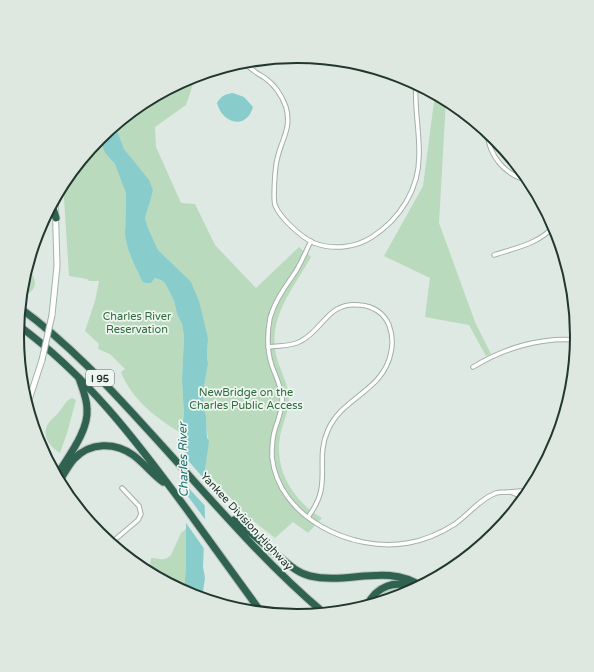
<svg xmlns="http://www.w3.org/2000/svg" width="594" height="672" font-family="'Varela Round',sans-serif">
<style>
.green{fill:#b9dabc}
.water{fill:#89cccc}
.pier{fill:#dfe9e3}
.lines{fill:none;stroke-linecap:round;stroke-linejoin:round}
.street-casing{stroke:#a2b0a9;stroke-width:5.5}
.secondary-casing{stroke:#9fb4a9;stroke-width:7}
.highway-casing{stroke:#bcc3c0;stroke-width:9}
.street{stroke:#fff;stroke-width:3.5}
.secondary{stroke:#fff;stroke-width:5}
.highway{stroke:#2f6250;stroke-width:7}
.secondary-bridge-casing{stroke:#9fb4a9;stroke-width:7;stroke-linecap:butt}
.secondary-bridge{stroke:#fff;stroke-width:5}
.labels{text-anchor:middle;stroke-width:3.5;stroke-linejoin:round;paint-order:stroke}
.shield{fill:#eff6f1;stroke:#5f7168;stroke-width:1}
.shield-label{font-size:10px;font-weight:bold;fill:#21382e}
.park-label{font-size:11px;fill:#2e6c3d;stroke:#eff6f1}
.street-label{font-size:11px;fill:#21382e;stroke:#eff6f1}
.water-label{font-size:12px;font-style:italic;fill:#1f6f70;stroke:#eff6f1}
.rim{fill:none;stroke:#21382e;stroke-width:2}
</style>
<rect width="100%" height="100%" fill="#dfe9e3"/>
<g class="green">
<path d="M196 75 186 105 155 127 156 147 181 203 195 204 215 245 256 288 299 247 311 257C293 289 268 317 276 355 280 370 288 383 289 399 289 412 282 424 280 437 274 470 294 502 322 518L308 533 293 522 275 538 247 516 205 470 208 440 203 392 208 364 207 355 208 338 190 282 158 250 148 228 145 218 150 202 151 194 131 158 124 149 118 133 113 126 142 103 190 77Z"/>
<path d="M435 94 446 100 439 223 475 322 491 354 486 356 469 325 425 317 430 278 384 256 423 186Z"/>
<path d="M98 139 101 143 105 153 115 164 120 174 126 193 125 226 128 249 138 273 142 281 145 283 152 282 155 278 161 280 165 283 174 301 177 314 182 324 184 336 182 379 184 415 183 434C158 420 131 399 121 372L125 369 110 354 98 349 99 344 85 331 95 301 99 281H89L87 279 69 276 63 183Z"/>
<path d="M32 249C31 255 30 260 30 265 32 277 41 284 28 294L24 293 21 291 22 281Z"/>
<path d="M72 398 76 400 67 433 60 453C50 447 41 435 48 424 51 419 56 416 59 412 64 406 65 401 72 398Z"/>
<path d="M186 529V566L184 592 149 573 151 558C159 558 164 562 171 555L181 533Z"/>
<path d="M395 587 412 591 404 595 370 605C377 595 384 590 395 587Z"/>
</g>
<g class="water">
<path d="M233 93 244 97 253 107C246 131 222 123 217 103 221 96 225 94 233 93Z"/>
<path d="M113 126 118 133 124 149 149 180 153 190 150 202 145 218 148 228 158 250 191 282 199 301 208 338 207 355 208 364 203 392 204 407 206 417 207 438 209 441 204 477 205 519 203 567 205 578 202 598 184 592 186 566V507L187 464 182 428 184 415 182 379 184 336 182 324 177 314 174 301 165 283 161 280 155 278 151 283H145L142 281 134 264 128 249 125 235 126 193 115 164 105 153 101 143 98 139Z"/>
</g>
<g class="pier">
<path d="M185 457 206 481V507L184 483Z"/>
<path d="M184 491 207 522 205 550 184 520Z"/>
</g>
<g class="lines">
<defs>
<g id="street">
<path d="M244 61C249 69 257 73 265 78 275 85 282 96 286 107 292 129 281 140 277 160 275 167 273 199 275 205 280 218 301 237 314 243 333 250 355 248 372 237 400 219 419 189 419 156 420 132 414 108 416 83"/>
<path d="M487 132C489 156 505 176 530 181"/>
<path d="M311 241C306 251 302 261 296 271 286 286 275 300 270 318 267 334 267 351 272 366 276 377 281 386 282 398 283 410 277 421 274 433 272 441 272 449 272 457 278 518 353 553 408 543 425 540 441 533 455 524 469 514 480 499 496 493 501 492 506 492 511 492 518 491 523 490 529 493"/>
<path d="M494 255C515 248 539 244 554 226"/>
<path d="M268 347C280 345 291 347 301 341 324 329 328 301 360 305 373 306 384 313 389 325 392 333 393 343 391 352 384 391 342 397 328 430 318 452 325 469 321 490 319 500 314 509 308 517"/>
<path d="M473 367C504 348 541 337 577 340"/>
<path d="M511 492 524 498"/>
<path d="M115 540 117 545V549"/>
<path d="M111 543 138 520 141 514 139 506 122 488"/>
</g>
<g id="secondary">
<path d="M52 315 57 266 55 197"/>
<path d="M27 406 42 360"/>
</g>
<g id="highway">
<path d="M52 204 56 218"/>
<path d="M20 308C68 343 108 386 147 429 205 492 259 558 324 613"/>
<path d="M18 325C87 376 135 439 185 507 210 542 236 577 261 612"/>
<path d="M56 477C67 458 89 431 87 409 87 398 82 388 79 378"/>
<path d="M59 482C64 474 68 466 74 459 90 442 115 442 133 455 144 463 152 474 163 482"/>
<path d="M234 520C249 531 263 543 277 555 287 563 297 573 310 576 347 585 387 563 421 586"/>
<path d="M367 606C375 587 396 578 415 589"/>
</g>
</defs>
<use href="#street" class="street-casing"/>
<use href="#secondary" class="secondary-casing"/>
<use href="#highway" class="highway-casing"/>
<use href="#street" class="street"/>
<use href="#secondary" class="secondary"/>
<use href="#highway" class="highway"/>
<defs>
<path id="secondary-bridge" d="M42 360 52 315"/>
</defs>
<use href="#secondary-bridge" class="secondary-bridge-casing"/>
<use href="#secondary-bridge" class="secondary-bridge"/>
</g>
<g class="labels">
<rect class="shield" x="86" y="370" width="28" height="16" rx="3"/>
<g class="shield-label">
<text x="100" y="382">I 95</text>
</g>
<g class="park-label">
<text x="137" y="320">Charles River<tspan x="137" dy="13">Reservation</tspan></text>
<text x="246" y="396">NewBridge on the<tspan x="246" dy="13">Charles Public Access</tspan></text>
</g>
<g class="street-label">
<text transform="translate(247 521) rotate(47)" y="4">Yankee Division Highway</text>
</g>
<g class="water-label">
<text transform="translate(183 460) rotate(-91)" y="4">Charles River</text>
</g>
</g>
<path d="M0 0H594V672H0ZM24 336a273 273 0 1 1 546 0a273 273 0 1 1-546 0Z" fill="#dfe7e1" fill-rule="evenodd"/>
<path class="rim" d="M24 336a273 273 0 1 1 546 0a273 273 0 1 1-546 0Z"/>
</svg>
